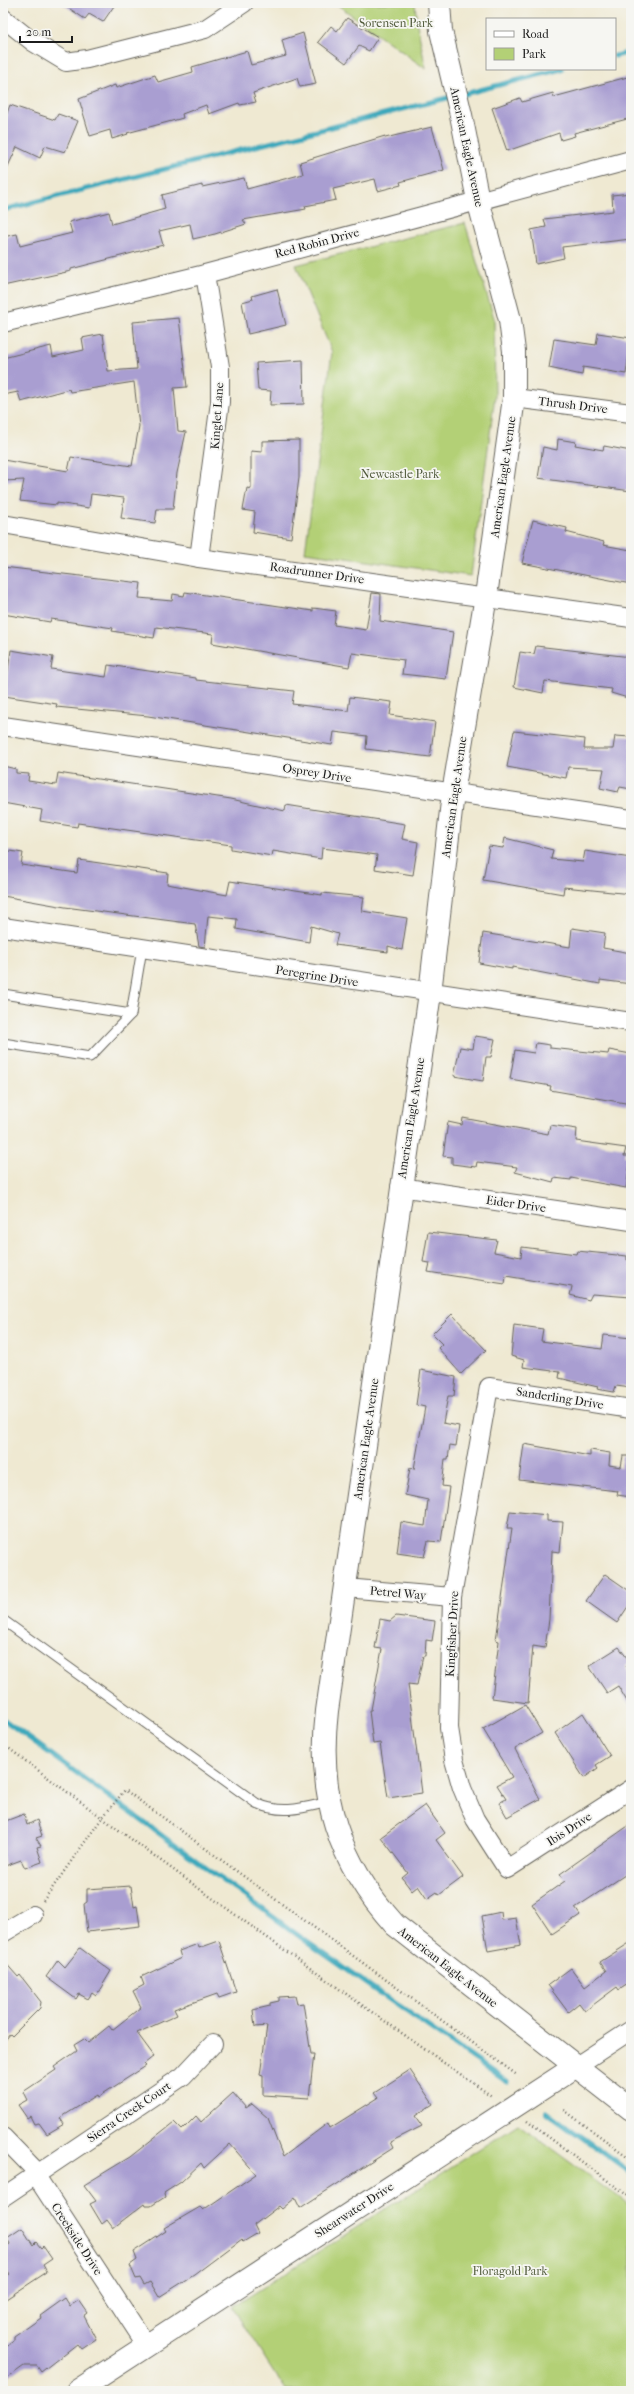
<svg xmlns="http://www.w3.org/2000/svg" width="634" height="2394" font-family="'IM FELL French Canon',serif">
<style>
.green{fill:#b3d076;stroke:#687649}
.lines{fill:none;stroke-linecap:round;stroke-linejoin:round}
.stream{stroke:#3da9bc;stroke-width:5}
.building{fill:#a99ed1}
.lane-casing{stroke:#66645c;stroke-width:11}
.street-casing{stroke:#66645c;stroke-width:20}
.secondary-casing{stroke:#66645c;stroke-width:24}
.path{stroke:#66645c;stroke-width:2.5;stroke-dasharray:1 3;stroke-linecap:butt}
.lane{stroke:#fff;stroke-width:9}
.street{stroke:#fff;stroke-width:18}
.secondary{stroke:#fff;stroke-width:22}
.labels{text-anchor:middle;stroke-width:3.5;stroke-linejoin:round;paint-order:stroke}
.park-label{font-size:12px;fill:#515b3c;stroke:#f6f6f2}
.street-label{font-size:12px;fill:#1c1c1c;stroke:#f6f6f2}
</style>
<rect width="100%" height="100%" fill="#f6f6f2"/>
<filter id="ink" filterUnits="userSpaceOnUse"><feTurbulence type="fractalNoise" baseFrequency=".025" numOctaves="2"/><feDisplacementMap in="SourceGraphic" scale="8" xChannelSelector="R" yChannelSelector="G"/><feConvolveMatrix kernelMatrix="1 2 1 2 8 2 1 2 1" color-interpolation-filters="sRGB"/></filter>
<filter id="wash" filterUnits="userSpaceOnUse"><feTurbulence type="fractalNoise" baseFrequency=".012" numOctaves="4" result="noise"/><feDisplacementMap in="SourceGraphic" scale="16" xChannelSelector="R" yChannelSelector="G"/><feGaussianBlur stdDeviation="0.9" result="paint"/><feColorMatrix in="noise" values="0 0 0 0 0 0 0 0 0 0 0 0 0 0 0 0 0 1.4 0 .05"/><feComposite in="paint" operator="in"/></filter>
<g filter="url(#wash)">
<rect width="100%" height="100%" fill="#efe9d2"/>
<g class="green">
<path d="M335 3H415L417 24 426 69Z"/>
<path d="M465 223 494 318 495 396 471 576 305 552 332 352 296 265Z"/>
<path d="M518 2124 631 2207V2391H286L232 2307Z"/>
</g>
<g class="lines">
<g class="stream">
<path d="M615 56 631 52"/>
<path d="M460 95 562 69"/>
<path d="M3 210 451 97"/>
<path d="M3 1719 310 1944 507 2082"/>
<path d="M547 2112 631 2173"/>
</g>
</g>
<g id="blocks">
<g class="building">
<path d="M61 3H116L103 22 89 14 85 19Z"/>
<path d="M347 18 378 37 369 51 359 46 346 63 318 42 331 26 337 31Z"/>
<path d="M303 33 316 84 300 87 297 78 253 93 256 102 240 105 239 103 209 114 206 105 182 114 183 118 127 133 128 134 112 139 110 130 90 136 79 99 115 85 116 88 155 75 158 82 193 72 192 67 247 51 251 65 286 56 282 40Z"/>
<path d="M631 76V118L574 133 575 136 561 140 559 133 507 151 492 108 520 98 522 102 553 93 554 97Z"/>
<path d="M10 105 55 120 58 114 78 121 65 152 45 146 40 158 17 147 3 177V124Z"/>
<path d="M432 127 444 170 400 182 401 185 378 191 375 179 333 189 336 200 305 206 306 209 243 220 246 224 215 234 193 239 190 224 159 231 163 245 71 269V271L3 286V237L17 234 20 246 72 233 69 222 109 212 112 224 165 209 162 195 202 185V187L244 178 247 189 303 174 300 162 385 136V138Z"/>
<path d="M631 193V239L562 247 564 258 536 264 531 230 546 227 544 219 613 211 612 195Z"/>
<path d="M277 289 286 325 248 334 242 302 253 299 252 296Z"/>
<path d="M179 318 187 387 174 388 178 431 186 432 177 473 173 509H157L155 523 121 518 124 498 91 494 89 508 57 503V505L20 501 24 480 3 481V460L68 471 71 457 132 466 139 426 134 382 70 392 69 389 21 402 18 392 3 395V358L51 346 53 357 84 350 82 338 103 334 108 371 137 369 133 322Z"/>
<path d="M598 333 631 338 626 374 583 367 582 375 549 368 554 339 596 345Z"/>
<path d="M303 360 304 404 270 405 271 391 258 390 256 363Z"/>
<path d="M558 439 576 442 575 445 603 450 604 446 631 451V491L538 478 543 447 557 450Z"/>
<path d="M299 440V478L291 538 253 532 255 512 243 510 247 488 251 489V451L262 452V441Z"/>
<path d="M533 520 567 528 566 532 604 542 603 545 631 550V584L522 563Z"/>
<path d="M3 567 141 583 139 598 172 601 173 594 184 596 185 592 313 611V608L336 611 334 625 366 630 372 593 381 594 380 621 453 632 446 679 402 674 404 660 352 653 349 667 212 643 213 634 156 627 154 638 112 631 113 628 51 619 50 622 3 614Z"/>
<path d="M536 646 631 657V699L611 693 612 689 545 681 543 693 514 687 520 652 534 654Z"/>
<path d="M11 650 53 657 51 669 106 677 108 665 196 678V680L294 691 292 704 348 711 350 697 392 702 390 715 435 722 430 757 366 749 367 736 334 732 332 745 148 716 56 707 57 704 4 696Z"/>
<path d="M514 731 585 739 584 749H613L615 736 631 737V789L620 787 618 792 600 788 604 769 568 767 566 778 507 767Z"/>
<path d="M3 766 16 769V773L29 774 28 781 56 785 58 773 231 799 285 811 286 805 405 824 402 839 418 842 413 875 375 869 377 855 322 848 321 859 273 851 272 856 231 849V845L78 823 77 827 40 821 42 810 3 803Z"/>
<path d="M505 838 553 850 551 859 583 862 585 851 631 858V894L564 887 563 894 483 880 489 846 503 848Z"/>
<path d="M3 850 23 853 21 865 77 873 79 860 127 867 168 873 167 884 227 895 230 881 322 895V893L364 897 362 911 407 918 402 950 388 946V952L335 945 338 934 311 926 309 942 236 929 237 919 208 916 205 947 199 946 195 924 65 907 3 896Z"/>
<path d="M572 928 605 933 603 948 631 953V984L600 980V984L512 967V969L479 963 483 933 570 947Z"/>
<path d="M475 1036 495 1039 491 1057H486L483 1081 454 1076 460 1047 473 1049Z"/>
<path d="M536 1043 550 1045V1048L608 1054 609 1050 631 1054V1104L550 1090 551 1086 510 1079 515 1050 534 1053Z"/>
<path d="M463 1118 548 1134 550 1125 577 1129 576 1141 626 1148 624 1156H631L626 1188 571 1178V1180L554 1178 553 1182 515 1172 517 1167 477 1162 476 1167 452 1164V1157L443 1156 448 1122 462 1125Z"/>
<path d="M428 1232 497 1240 494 1252 521 1257 522 1247 576 1254 577 1251 627 1256V1260H631V1297L592 1294 589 1300 570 1295 572 1287 506 1276 505 1284 428 1272 430 1263 423 1262Z"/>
<path d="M452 1314 486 1350 461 1374 438 1348 442 1344 432 1334Z"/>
<path d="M514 1325 543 1329 541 1341 602 1349 604 1335 631 1338V1388L616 1386 614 1392 597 1389 598 1387 559 1378 560 1372 523 1367 524 1360 511 1356Z"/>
<path d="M421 1370 456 1377 454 1396H448L443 1423 459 1426 456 1446 450 1445 448 1459H445L442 1486 449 1487 441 1542 428 1541 424 1557 397 1553 401 1522 425 1526 428 1500 405 1495 410 1468 414 1469 425 1407 416 1405Z"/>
<path d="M524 1444 590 1456V1450L610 1453 609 1465 621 1467 623 1456H631V1497L617 1495 618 1491 519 1480Z"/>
<path d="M510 1511 547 1515V1521L563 1522 560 1552 552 1551 549 1619 545 1648 533 1646 528 1703 492 1698 499 1641 496 1640 512 1528H507Z"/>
<path d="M605 1574 631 1592V1602L617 1623 586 1601Z"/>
<path d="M396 1616 435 1621 432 1641 426 1640 425 1656H423L417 1685 408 1684 422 1793 388 1798 380 1743 373 1744 369 1710H371L382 1649 375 1648 380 1619 390 1621Z"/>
<path d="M619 1647 630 1662 626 1666 631 1676V1708L618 1686 607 1693 589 1666Z"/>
<path d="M525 1705 542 1733 515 1749 540 1799 507 1817 499 1803 506 1799 497 1785 512 1777 483 1729Z"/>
<path d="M583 1713 610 1756 596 1765 598 1768 584 1778 555 1733Z"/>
<path d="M425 1805 445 1833 436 1840 463 1877 439 1895 437 1892 427 1899 418 1886 412 1891 402 1878 408 1873 381 1837Z"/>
<path d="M24 1814 27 1825 37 1820 42 1836 36 1838 41 1846 37 1847 42 1862 25 1868 21 1860 5 1866 3 1856V1822Z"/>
<path d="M631 1824V1871L575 1908 580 1915 552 1934 532 1904 565 1881 560 1874Z"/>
<path d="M131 1886 134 1907 137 1906 140 1926 87 1932 84 1904 87 1902V1889Z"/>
<path d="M501 1912 502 1920 516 1918 521 1945 488 1951 482 1916Z"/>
<path d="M219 1941 236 1992 219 1998 217 1994 174 2009 177 2015 137 2033 154 2056 144 2064 146 2066 98 2097 97 2095 60 2118 64 2124 47 2134 39 2123 34 2124 30 2116 27 2118 18 2105 27 2100 23 2092 56 2070 54 2067 77 2051 74 2045 84 2039 88 2043 109 2026 112 2030 141 2007 133 1991 144 1985 141 1977 181 1958 179 1951 198 1944 199 1948Z"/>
<path d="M631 1942V1982L619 1990 617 1987 585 2011 579 2003 568 2012 548 1985 571 1968 585 1987 606 1971 600 1962Z"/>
<path d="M80 1948 111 1971 96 1996 92 1993 88 1999 79 1994 76 1999 46 1977 58 1960 65 1967Z"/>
<path d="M3 1960 18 1977 20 1975 41 2002 40 2008 12 2036 10 2034 3 2043Z"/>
<path d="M295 1996 297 2004 303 2003 311 2054H314L309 2098 263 2095V2076L260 2075 267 2026 255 2027 253 2010 270 2006V2003L279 2001V1997Z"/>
<path d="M410 2070 433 2104 415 2116 422 2126 390 2142 393 2148 300 2208 295 2198 282 2209 279 2206 254 2225 258 2233 243 2242 242 2239 194 2275 159 2297 150 2282 144 2285 140 2278 136 2279 130 2265 137 2260 134 2252 166 2231 164 2228 200 2207 203 2210 256 2174 230 2144 204 2168 201 2163 181 2182 164 2193 165 2197 151 2206H145L144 2204 113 2228 107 2220 102 2224 90 2204 96 2201 84 2185 130 2157 174 2122 182 2130 196 2116 201 2122 233 2093 246 2108 252 2104 268 2118 283 2157 328 2123 330 2128 378 2098 374 2093Z"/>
<path d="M22 2228 33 2245 36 2242 41 2248 43 2246 52 2259 43 2265 47 2272 3 2301V2278L9 2274 3 2265V2249L10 2244 7 2238Z"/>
<path d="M65 2298 70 2306 79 2300 88 2313 84 2316 96 2339 81 2349 77 2344 41 2372 37 2366H24L3 2381V2348L14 2341V2337L41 2318 40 2316Z"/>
</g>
</g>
</g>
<g filter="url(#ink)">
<use href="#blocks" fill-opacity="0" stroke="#66645c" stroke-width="1"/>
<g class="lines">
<defs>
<g id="lane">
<path d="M3 994 131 1014"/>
<path d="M3 1043 90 1057 131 1014 142 949"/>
<path d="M3 1620 256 1803C281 1815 303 1808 329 1802"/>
</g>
<g id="street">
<path d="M3 18 33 42 66 62 87 59 205 29 244 3"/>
<path d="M3 323 205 274 631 160"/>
<path d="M514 398 631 413"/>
<path d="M3 524 199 558 631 618"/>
<path d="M199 558 220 402V367L205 274"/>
<path d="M3 726 631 819"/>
<path d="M3 927 631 1022"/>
<path d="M400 1187 631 1221"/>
<path d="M631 1409 489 1387 452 1597 449 1728 454 1760 462 1788 475 1819 507 1869 631 1789"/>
<path d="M345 1588 452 1597"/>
<path d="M3 1933 33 1915"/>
<path d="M575 2067 631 2030"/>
<path d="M3 2137 39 2174 38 2179 147 2346"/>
<path d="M3 2197 183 2076 213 2044"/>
</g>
<g id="secondary">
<path d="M439 3 441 31 461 115 478 200 510 320 514 351V398L486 596 453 793 430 993 327 1711C317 1795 338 1862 395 1925L631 2109"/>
<path d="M77 2391 575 2067"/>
</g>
</defs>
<use href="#lane" class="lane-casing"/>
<use href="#street" class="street-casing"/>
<use href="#secondary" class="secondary-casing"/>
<g class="path">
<path d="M3 1744C164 1865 328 1982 493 2097"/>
<path d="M43 1901 102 1818 125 1790 517 2075"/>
<path d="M564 2110 631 2159"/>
<path d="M527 2121 631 2198"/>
</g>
<use href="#lane" class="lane"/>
<use href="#street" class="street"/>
<use href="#secondary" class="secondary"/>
</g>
</g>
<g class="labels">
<g class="park-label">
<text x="396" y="27">Sorensen Park</text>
<text x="400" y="478">Newcastle Park</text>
<text x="510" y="2275">Floragold Park</text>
</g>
<g class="street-label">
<text transform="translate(467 147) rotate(78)" y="4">American Eagle Avenue</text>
<text transform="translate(317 243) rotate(-15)" y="4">Red Robin Drive</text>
<text transform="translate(573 405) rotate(7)" y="4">Thrush Drive</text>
<text transform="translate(217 416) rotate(-86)" y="4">Kinglet Lane</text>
<text transform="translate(503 477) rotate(-82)" y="4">American Eagle Avenue</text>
<text transform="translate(317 573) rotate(8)" y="4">Roadrunner Drive</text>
<text transform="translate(317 773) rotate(9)" y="4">Osprey Drive</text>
<text transform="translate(454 797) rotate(-82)" y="4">American Eagle Avenue</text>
<text transform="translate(317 976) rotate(9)" y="4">Peregrine Drive</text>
<text transform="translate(411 1118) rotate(-81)" y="4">American Eagle Avenue</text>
<text transform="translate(516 1204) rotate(8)" y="4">Eider Drive</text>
<text transform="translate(560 1398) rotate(9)" y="4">Sanderling Drive</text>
<text transform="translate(366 1439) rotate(-82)" y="4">American Eagle Avenue</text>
<text transform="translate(398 1593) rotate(5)" y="4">Petrel Way</text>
<text transform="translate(452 1634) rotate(-87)" y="4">Kingfisher Drive</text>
<text transform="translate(569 1829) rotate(-33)" y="4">Ibis Drive</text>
<text transform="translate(448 1967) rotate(38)" y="4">American Eagle Avenue</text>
<text transform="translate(129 2112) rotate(-34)" y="4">Sierra Creek Court</text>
<text transform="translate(354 2210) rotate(-33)" y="4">Shearwater Drive</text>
<text transform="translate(77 2239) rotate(57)" y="4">Creekside Drive</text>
</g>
</g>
<rect width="634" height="2394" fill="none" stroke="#f6f6f2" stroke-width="16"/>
<rect x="486" y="18" width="130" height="52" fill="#f6f6f2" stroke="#9f9f9c"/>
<rect x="494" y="31" width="20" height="6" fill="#ffffff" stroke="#9f9f9c"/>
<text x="522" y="38" font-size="12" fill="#1c1c1c">Road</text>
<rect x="494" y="48" width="20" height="12" fill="#b3d076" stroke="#9f9f9c"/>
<text x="522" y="58" font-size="12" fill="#1c1c1c">Park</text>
<path d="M20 36v6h52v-6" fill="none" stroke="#1c1c1c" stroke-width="2"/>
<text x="26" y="36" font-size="12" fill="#1c1c1c" stroke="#f6f6f2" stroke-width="3" paint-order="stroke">20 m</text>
</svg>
